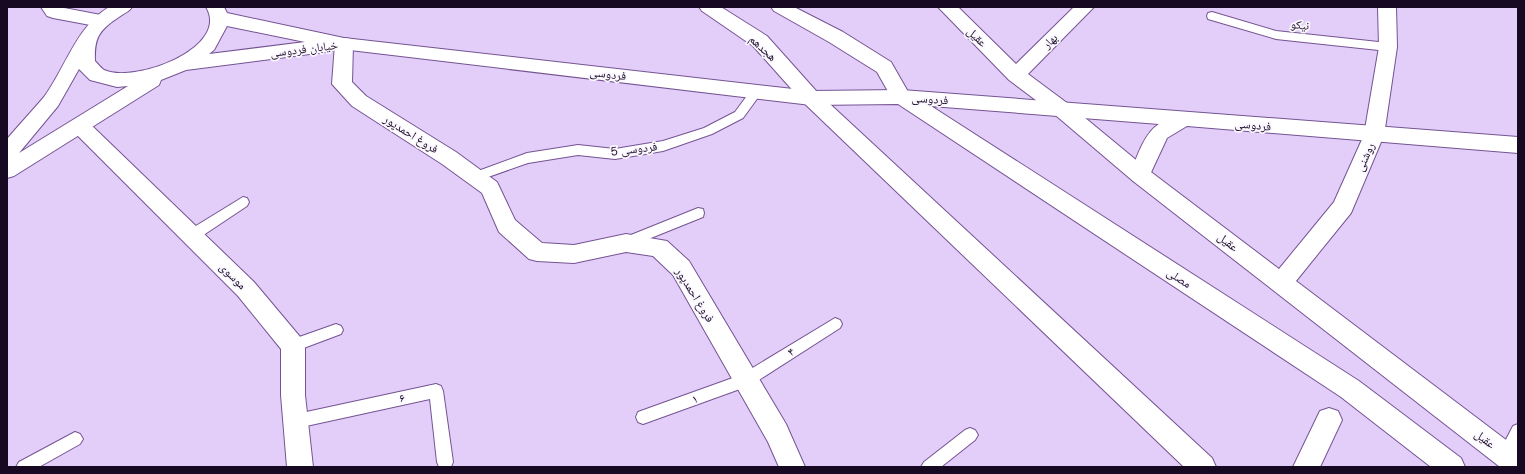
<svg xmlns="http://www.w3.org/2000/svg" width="1525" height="474" font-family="'DM Sans','Noto Naskh Arabic',sans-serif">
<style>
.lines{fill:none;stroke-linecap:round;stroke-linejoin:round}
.service-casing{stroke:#755393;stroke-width:2}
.minor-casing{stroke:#755393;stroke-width:2}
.tertiary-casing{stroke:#755393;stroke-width:2}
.service{fill:#fff;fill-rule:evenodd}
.minor{fill:#fff;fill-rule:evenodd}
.tertiary{fill:#fff;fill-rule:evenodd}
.labels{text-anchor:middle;stroke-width:3.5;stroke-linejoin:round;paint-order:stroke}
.street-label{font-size:12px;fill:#170922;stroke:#fbf7ff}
</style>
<rect width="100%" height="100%" fill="#e3cefa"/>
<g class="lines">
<defs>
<g id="service">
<path d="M1212 12 1276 31 1388 43 1393 47 1388 51 1276 39 1208 19 1207 16 1208 13Z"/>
<path d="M756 88 760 89 762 92 743 118 712 134 663 151 615 159 578 155 528 163 474 182 470 180 468 177 470 174 527 153 578 145 615 149 663 141 704 128 735 112 752 89Z"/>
<path d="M243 197 247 198 249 202 247 206 196 240 191 241 186 240 185 236 186 232Z"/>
<path d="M698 208 703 209 704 213 703 217 626 248 621 247 619 243 621 239Z"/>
<path d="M835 318 840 320 842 324 840 328 751 385 643 424 638 422 636 417 638 412 741 375Z"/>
<path d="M336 324 341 326 343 330 341 334 293 352 288 351 286 346 288 341Z"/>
<path d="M436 384 441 386 443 391 453 462 451 467H439L437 462 430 399 297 428 292 426 290 421 292 416 297 414Z"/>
<path d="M1518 424V447L1511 460 1506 462 1501 460 1498 455 1513 426Z"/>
<path d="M970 428 975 430 978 435 975 440 941 467H921L924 462 965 430Z"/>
<path d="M75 432 80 434 83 439 80 444 39 467H16L19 462Z"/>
</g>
<g id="minor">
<path d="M41 7H59L101 15 107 17 110 21 107 25 101 27 53 18 47 16Z"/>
<path d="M699 7H721L767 36 818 93 1212 458 1216 467H1184L804 103 753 46 702 11Z"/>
<path d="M771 7H794L843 32 891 62 911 97 908 102 901 104 894 102 877 72 829 42 774 11Z"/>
<path d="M938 7H958L1016 64 1074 7H1094L1028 74 1067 103 1147 169 1279 269 1334 202 1364 135 1379 47 1378 7H1396L1397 47 1384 135 1351 213 1296 281 1518 449V467H1500L1133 181 1053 113 1009 80Z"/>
<path d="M344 38 351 39 353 44 352 82 366 96 456 152 497 182 515 220 542 243 574 245 626 234 667 241 689 261 786 424 805 467H779L768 442 673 275 653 256 626 252 574 263 537 261 529 259 499 232 482 193 442 164 352 106 332 84 335 44 337 39Z"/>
<path d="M80 118 87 121 254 282 301 338 305 346V395L313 467H287L281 395V349L238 296 73 131 70 126 73 121Z"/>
<path d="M1329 408 1338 411 1342 420 1320 467H1293L1320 411Z"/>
</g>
<path id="tertiary" d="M109 7H132C129 12 124 13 119 17 99 30 94 38 95 61 98 64 101 68 104 70 134 84 231 48 206 7H224L227 13 344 38 811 91 902 90 1518 137V153L1187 126 1167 138 1147 181 1140 183 1133 181 1130 175C1136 159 1144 133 1159 124L931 106 1359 381 1461 458 1465 467H1431L1341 397 898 104 811 105 333 48 332 51 325 52 186 70 161 80 159 85 14 176 7 178V139C19 125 32 111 44 97 66 67 76 27 109 7ZM227 26 305 42 209 54 214 50ZM79 69 90 80 117 87 128 86 19 153 58 106Z"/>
</defs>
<use href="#service" class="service-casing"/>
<use href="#minor" class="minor-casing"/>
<use href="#tertiary" class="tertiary-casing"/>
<use href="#service" class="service"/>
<use href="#minor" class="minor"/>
<use href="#tertiary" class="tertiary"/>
</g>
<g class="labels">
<g class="street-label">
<text transform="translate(1300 25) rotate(6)" y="4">نیکو</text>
<text transform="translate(977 37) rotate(45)" y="4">عقیل</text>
<text transform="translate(1050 41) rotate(-44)" y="4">بهار</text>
<text transform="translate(763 48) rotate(43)" y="4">هجدهم</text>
<text transform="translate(304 49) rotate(-7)" y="4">خیابان فردوسی</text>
<text transform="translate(608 74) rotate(7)" y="4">فردوسی</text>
<text transform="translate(930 99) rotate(4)" y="4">فردوسی</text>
<text transform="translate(1253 125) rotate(5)" y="4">فردوسی</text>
<text transform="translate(411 134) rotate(32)" y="4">فروغ احمدپور</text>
<text transform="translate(634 149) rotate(-7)" y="4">5 فردوسی</text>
<text transform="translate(1365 157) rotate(-66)" y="4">روشنی</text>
<text transform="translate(1228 242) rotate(38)" y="4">عقیل</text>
<text transform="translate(233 276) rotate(45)" y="4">موسوی</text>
<text transform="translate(1179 278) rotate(33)" y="4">مصلی</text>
<text transform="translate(695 295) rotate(58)" y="4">فروغ احمدپور</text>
<text transform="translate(791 352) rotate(-32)" y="4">۴</text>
<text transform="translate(402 398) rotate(-12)" y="4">۶</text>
<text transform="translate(695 399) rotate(-20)" y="4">۱</text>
<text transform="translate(1485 439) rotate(37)" y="4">عقیل</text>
</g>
</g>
<rect width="1525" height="474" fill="none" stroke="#170922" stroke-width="16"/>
</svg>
